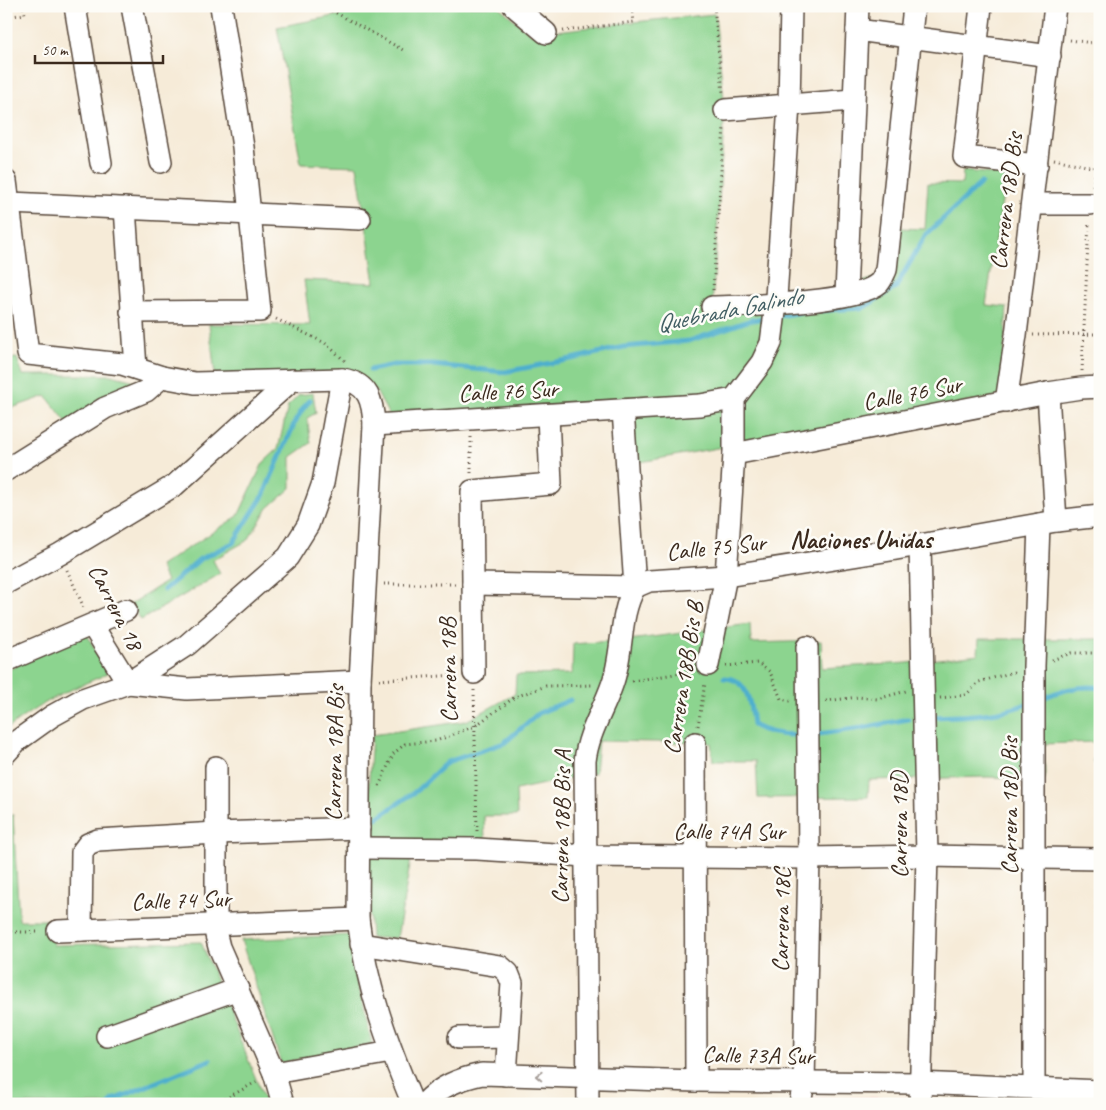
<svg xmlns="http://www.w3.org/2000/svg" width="1106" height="1110" font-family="Caveat,sans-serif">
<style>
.built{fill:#f7d0cd}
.green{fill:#8cd48f;stroke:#647f56}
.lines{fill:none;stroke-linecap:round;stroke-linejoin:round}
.stream{stroke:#4eafcd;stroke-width:5}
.minor-casing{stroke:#57473a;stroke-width:24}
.path{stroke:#57473a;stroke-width:3;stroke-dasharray:1 4;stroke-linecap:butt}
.minor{stroke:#fff;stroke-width:21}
.oneway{stroke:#a79f9a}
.labels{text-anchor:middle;stroke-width:5;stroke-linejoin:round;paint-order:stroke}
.street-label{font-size:24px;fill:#3b2a1e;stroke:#fdfcf7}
.water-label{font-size:25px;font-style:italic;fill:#435f64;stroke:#fdfcf7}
.neighbourhood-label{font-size:25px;font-weight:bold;fill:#3b2a1e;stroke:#fdfcf7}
</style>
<rect width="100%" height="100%" fill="#fdfcf7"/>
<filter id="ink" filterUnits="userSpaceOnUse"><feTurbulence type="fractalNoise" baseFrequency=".02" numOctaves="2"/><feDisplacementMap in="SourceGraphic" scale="10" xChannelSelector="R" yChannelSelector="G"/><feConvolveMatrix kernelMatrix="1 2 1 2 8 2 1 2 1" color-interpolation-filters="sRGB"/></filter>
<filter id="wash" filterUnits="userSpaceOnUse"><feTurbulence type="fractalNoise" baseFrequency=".0096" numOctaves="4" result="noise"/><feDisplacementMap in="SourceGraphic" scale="20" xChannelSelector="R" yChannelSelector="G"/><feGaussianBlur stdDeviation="1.12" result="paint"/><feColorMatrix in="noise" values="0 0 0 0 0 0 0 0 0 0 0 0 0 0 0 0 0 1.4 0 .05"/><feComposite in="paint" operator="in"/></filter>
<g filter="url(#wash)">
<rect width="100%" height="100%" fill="#f6ebd8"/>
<path class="built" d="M810 1097H907V1104H809Z"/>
<g class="green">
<path d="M366 6H498L531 34 634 22 715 14 725 110 712 307 786 308 892 272 900 228 925 229 928 183 962 184 963 171 1006 175 986 305 1007 307 1001 396 630 464 626 406 390 417 376 391 215 375 209 324 310 325 304 280 375 283 357 166 301 164 277 27 366 10Z"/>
<path d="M17 358 23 375H111L143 383 69 425 46 396 6 410V359Z"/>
<path d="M313 393 316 413 307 418 311 443 291 457V488L268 508 248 540 213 560 220 574 141 620 131 604 167 581 160 566 238 516 263 463 278 449 288 406 299 395Z"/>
<path d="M750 624 751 643 821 641 822 668 907 663 978 654 979 639H1100V763H1094L1095 742 1044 744 1045 779 987 777 869 780 868 797 758 798 756 761H713L711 743 598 741 595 773 516 790 517 816H484L485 840 414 842 397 938H371L365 842 372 735 466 721 515 694 516 675 572 674 573 644 637 639Z"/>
<path d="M86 632 107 674C69 690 39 703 6 730V671Z"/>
<path d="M6 815H13L19 920H53V945L201 942 266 1104H6Z"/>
<path d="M350 935 358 984 372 1044 281 1063 241 940Z"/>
</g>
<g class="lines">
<g class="stream">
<path d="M779 316 808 311 863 308 896 287 925 236 981 183"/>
<path d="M370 370 394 365H433L504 372 567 360 624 347 689 341 748 321 768 317"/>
<path d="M164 590 200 559 233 543 263 496 295 422 302 410 310 400"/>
<path d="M724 678C749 678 751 707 753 725 766 733 779 735 795 735"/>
<path d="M1045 697C1062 690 1082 685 1100 688"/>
<path d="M931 717C962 716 995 716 1024 705"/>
<path d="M819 734 862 728 908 719"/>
<path d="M377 818 416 791 447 762 504 743 539 713 570 700"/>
<path d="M110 1104 113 1100 210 1060"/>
</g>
</g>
</g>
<g filter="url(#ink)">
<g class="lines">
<defs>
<g id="minor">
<path d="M75 6 101 163"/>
<path d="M132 6 161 162"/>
<path d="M514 6 546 33"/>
<path d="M981 6 964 157 1037 165"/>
<path d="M857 30 1050 56"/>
<path d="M725 110 853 100"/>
<path d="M6 181 28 354 122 364 162 377 195 383 342 379C369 383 373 402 374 425L360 681 358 919C366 985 387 1042 413 1104"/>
<path d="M10 203 360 219"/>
<path d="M1032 204H1090"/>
<path d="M125 208 136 368"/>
<path d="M846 295 858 6"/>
<path d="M712 307C744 306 857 303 879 283 882 280 884 274 886 270L914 6"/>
<path d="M131 312 260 311 243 147 221 6"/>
<path d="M1048 393 1056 521"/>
<path d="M1006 402 1016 335 1055 6"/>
<path d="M374 425 700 405 734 399"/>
<path d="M734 454 1048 393 1081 388 1100 387"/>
<path d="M6 470 105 408 146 391 162 377"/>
<path d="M6 583 60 554 175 485 292 380"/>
<path d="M473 584 635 587 649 581 726 576 891 550 1056 521 1100 516"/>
<path d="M92 625 128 683 187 689 360 681"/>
<path d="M6 661 126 610"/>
<path d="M708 665 726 576 734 454V399L762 362 771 343 775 312 789 105 791 6"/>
<path d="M474 673 472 491 551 484 548 415"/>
<path d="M695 743 696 1081"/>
<path d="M6 753 17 741 52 716 83 699 128 683 187 645 288 557 308 525 323 483 342 379"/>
<path d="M216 767V935L219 947 274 1073 283 1104"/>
<path d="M359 848 477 849 586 856 809 858 927 856 1100 859"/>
<path d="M81 930 82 852 88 844 98 840 216 833 359 828"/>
<path d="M58 931 358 919"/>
<path d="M361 944 500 966 508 973 512 983 506 1075"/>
<path d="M107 1036 238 989"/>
<path d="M459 1038 508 1037"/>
<path d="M274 1073 391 1052"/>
<path d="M1034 1088V666L1039 524"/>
<path d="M424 1104C440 1086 459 1079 482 1074L696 1081 919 1083 1100 1091"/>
<path d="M588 1104 585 761C588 733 603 711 612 685 624 653 618 617 635 587L623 410"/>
<path d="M800 1104 804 1082 809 858 807 647"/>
<path d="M920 1104 927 856 920 545"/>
</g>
</defs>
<use href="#minor" class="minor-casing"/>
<g class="path">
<path d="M330 6 331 10 403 50"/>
<path d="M714 6 723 93"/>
<path d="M6 17 25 14 23 6"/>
<path d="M563 31 634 22 632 6"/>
<path d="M1070 40 1100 44"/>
<path d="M1054 159 1100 169"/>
<path d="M1093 186 1100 147"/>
<path d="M713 290 724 126"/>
<path d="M276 319 325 343 345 361"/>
<path d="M1033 335 1100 334"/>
<path d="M1082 371 1089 222"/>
<path d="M471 437V473"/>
<path d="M67 570 84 608"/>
<path d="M384 584H455"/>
<path d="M1052 660 1071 653H1100"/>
<path d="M726 666 758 663 770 672 781 699 790 701"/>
<path d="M379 680 457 675"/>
<path d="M632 681 693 671"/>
<path d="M474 690 477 831"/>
<path d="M940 698 966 695 979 682 1017 671"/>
<path d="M826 701 858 697 877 699 906 691"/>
<path d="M698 726 705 683"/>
<path d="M379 786 393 754 405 744 436 741 475 726 515 697 546 686 594 685"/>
<path d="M6 932H41"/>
<path d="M216 1104 258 1081"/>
</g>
<use href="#minor" class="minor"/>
</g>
<defs><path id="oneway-chevron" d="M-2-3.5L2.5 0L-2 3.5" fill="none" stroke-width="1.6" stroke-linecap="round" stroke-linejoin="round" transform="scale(1.25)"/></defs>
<use class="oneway" href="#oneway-chevron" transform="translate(539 1076) rotate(-178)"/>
</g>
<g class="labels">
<g class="street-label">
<text transform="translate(1006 201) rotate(-83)" y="8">Carrera 18D Bis</text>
<text transform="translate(508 391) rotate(-3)" y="8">Calle 76 Sur</text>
<text transform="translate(912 393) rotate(-11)" y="8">Calle 76 Sur</text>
<text transform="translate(716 547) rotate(-6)" y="8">Calle 75 Sur</text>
<text transform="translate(116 607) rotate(63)" y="8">Carrera 18</text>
<text transform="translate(448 670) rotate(-91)" y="8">Carrera 18B</text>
<text transform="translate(683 678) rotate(-81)" y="8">Carrera 18B Bis B</text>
<text transform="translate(334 753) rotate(-89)" y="8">Carrera 18A Bis</text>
<text transform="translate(1009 806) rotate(-90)" y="8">Carrera 18D Bis</text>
<text transform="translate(899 825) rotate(-90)" y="8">Carrera 18D</text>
<text transform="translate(561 827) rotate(-89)" y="8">Carrera 18B Bis A</text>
<text x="729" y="839">Calle 74A Sur</text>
<text transform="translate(181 900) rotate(-2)" y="8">Calle 74 Sur</text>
<text transform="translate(781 920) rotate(-89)" y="8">Carrera 18C</text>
<text transform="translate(758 1055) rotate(1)" y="8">Calle 73A Sur</text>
</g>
<g class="water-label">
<text transform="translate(729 309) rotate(-11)" y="9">Quebrada Galindo</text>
</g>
<g class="neighbourhood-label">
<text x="861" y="548">Naciones Unidas</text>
</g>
</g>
<rect width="1106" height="1110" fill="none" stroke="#fdfcf7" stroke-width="25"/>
<path d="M35 55v8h128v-8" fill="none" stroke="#3b2a1e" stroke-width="2.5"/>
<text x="42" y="55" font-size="15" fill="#3b2a1e" stroke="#fdfcf7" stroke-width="4" paint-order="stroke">50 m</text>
</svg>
